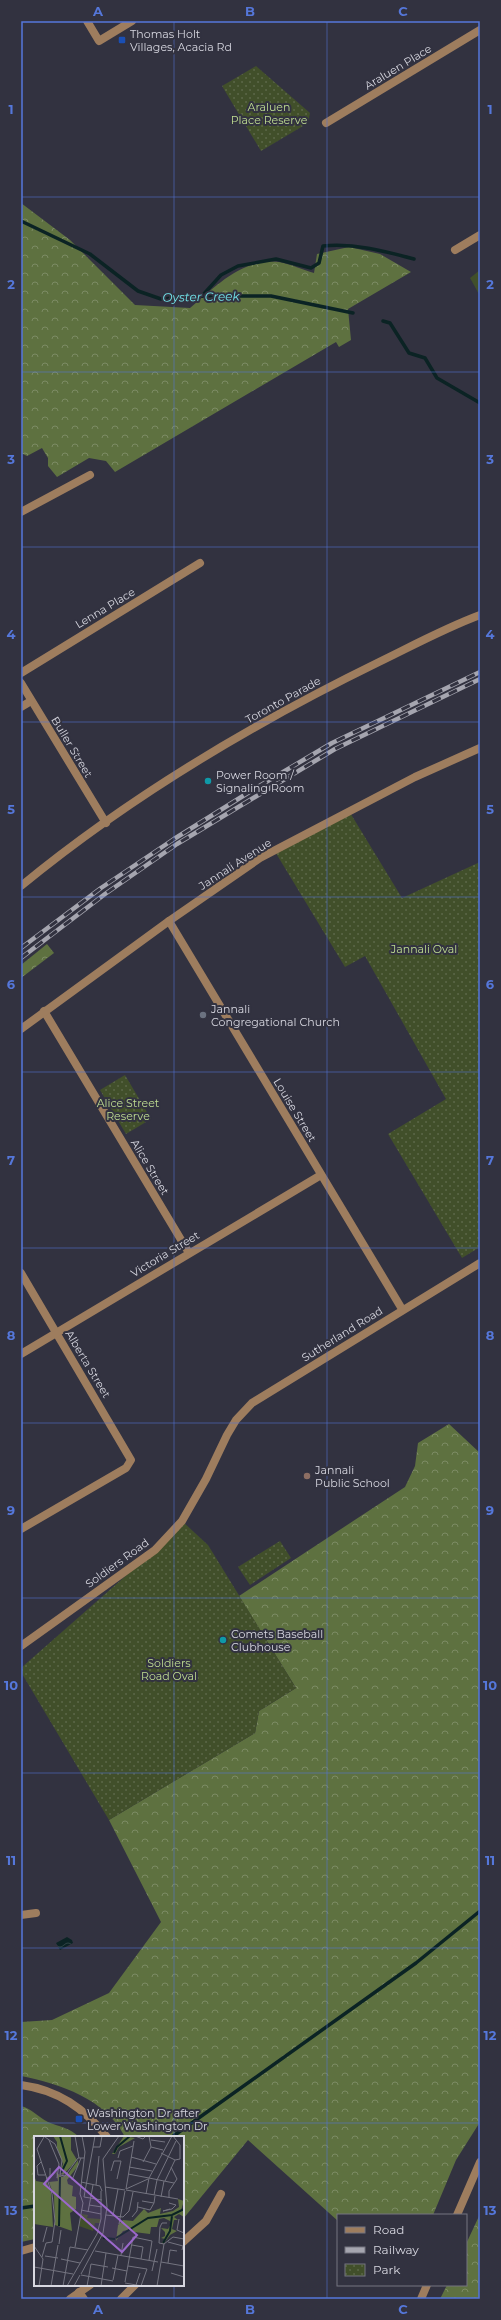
<svg xmlns="http://www.w3.org/2000/svg" width="501" height="2320" font-family="Montserrat,sans-serif">
<style>
.grass{fill:#414f2a}
.forest{fill:url(#forest-crowns)}
.park{fill:url(#park-dots)}
.water{fill:url(#water-waves)}
.lines{fill:none;stroke-linecap:round;stroke-linejoin:round}
.stream{stroke:#0b2324;stroke-width:3.5}
.minor{stroke:#9e7d5e;stroke-width:8}
.tertiary{stroke:#9e7d5e;stroke-width:8}
.rail-casing{stroke:#a5a5af;stroke-width:4.5}
.rail{stroke:#323240;stroke-width:3;stroke-dasharray:9;stroke-linecap:butt}
.grid{fill:none;stroke:#5577da;stroke-width:1;stroke-opacity:0.55}
.transit-dot{fill:#1a4fb4;stroke:#323240;stroke-width:1.5}
.culture-dot{fill:#0f9aa8;stroke:#323240;stroke-width:1.5}
.worship-dot{fill:#6b7280;stroke:#323240;stroke-width:1.5}
.education-dot{fill:#8d6e63;stroke:#323240;stroke-width:1.5}
.labels{text-anchor:middle;stroke-width:4;stroke-linejoin:round;paint-order:stroke}
.poi-label{font-size:11px;fill:#d7d7e0;stroke:#323240;text-anchor:start}
.street-label{font-size:11px;fill:#d7d7e0;stroke:#323240}
.park-label{font-size:11px;fill:#bfdd91;stroke:#323240}
.water-label{font-size:12px;font-style:italic;fill:#72e5ec;stroke:#323240}
.inset-river{fill:none;stroke:#0b2324;stroke-width:2}
.inset-road{fill:none;stroke:#747480;stroke-width:1}
.view{fill:#9b68cb;fill-opacity:0.15;stroke:#9b68cb;stroke-width:2}
.inset-edge{fill:none;stroke:#d7d7e0;stroke-width:2}
.neatline{fill:none;stroke:#5577da;stroke-width:1.5}
.grid-label{font-size:13px;text-anchor:middle;font-weight:bold;fill:#5577da}
</style>
<defs>
<pattern id="forest-crowns" width="20" height="18" patternUnits="userSpaceOnUse"><rect width="20" height="18" fill="#5e7140"/><path d="M2 6a3 3 0 1 1 6 0M12 15a3 3 0 1 1 6 0" fill="none" stroke="#7c8b64"/></pattern>
<pattern id="park-dots" width="8" height="8" patternUnits="userSpaceOnUse"><rect width="8" height="8" fill="#414f2a"/><path d="M2 2h.1M6 6h.1" fill="none" stroke="#5c6849" stroke-width="1.8" stroke-linecap="round"/></pattern>
<pattern id="water-waves" width="16" height="10" patternUnits="userSpaceOnUse"><rect width="16" height="10" fill="#0b2324"/><path d="M0 5q4-4 8 0t8 0" fill="none" stroke="#2e4244"/></pattern>
</defs>
<rect width="100%" height="100%" fill="#323240"/>
<path class="grass" d="M480 270V296L470 278Z"/>
<g class="forest">
<path d="M21 203 70 240 135 305 190 308C215 287 243 257 279 262 291 264 303 270 314 273L317 254 349 247 380 254 411 272 348 309 351 340 339 347 336 342 115 472 106 461 89 458 57 477 48 466V458L42 448 27 456 21 453Z"/>
<path d="M47 944 54 953 21 978V965Z"/>
<path d="M449 1424 480 1453V2122L456 2160 433 2215H338V2221L248 2140 183 2219V2137H125C106 2099 60 2084 21 2076V2022L52 2020 109 1993 161 1922 109 1820 255 1733 259 1711 296 1688 239 1596 405 1487 415 1466 418 1443Z"/>
<path d="M21 2106C32 2109 38 2117 48 2122 60 2127 70 2128 79 2137H35V2239L21 2242Z"/>
<path d="M480 2214V2299H440L447 2285H466V2244Z"/>
</g>
<g class="park">
<path d="M256 66 310 113 308 123 261 151 222 86Z"/>
<path d="M349 811 402 898 480 862V1247L462 1258 388 1134 446 1099 365 956 345 967 274 850Z"/>
<path d="M125 1075 151 1119 126 1134 100 1090Z"/>
<path d="M182 1521 208 1545 296 1688 259 1711 255 1733 109 1820 21 1672V1668L154 1551Z"/>
<path d="M280 1541 291 1558 250 1585 238 1567Z"/>
</g>
<path class="water" d="M67 1937 72 1940 73 1943 60 1950 56 1943Z"/>
<g class="lines">
<g class="stream">
<path d="M21 221 90 254 138 291 161 299 202 296H271L353 313"/>
<path d="M202 296 221 275 238 266 276 259 311 268 319 263 323 246C355 243 384 251 414 259"/>
<path d="M383 321 390 323 409 353 425 358 437 378 480 403"/>
<path d="M172 2137 416 1963 480 1911"/>
<path d="M21 2208 35 2206"/>
</g>
<g class="minor">
<path d="M87 21 99 41 132 21"/>
<path d="M326 123 480 30"/>
<path d="M455 250 480 235"/>
<path d="M21 512 90 475"/>
<path d="M21 673 200 563"/>
<path d="M21 683 106 823"/>
<path d="M21 707 31 701"/>
<path d="M169 921 402 1309"/>
<path d="M44 1011 189 1253"/>
<path d="M21 1273 131 1460 126 1468 21 1529"/>
<path d="M21 1354 321 1175"/>
<path d="M21 1915 36 1913"/>
<path d="M183 2242 206 2221 221 2194"/>
<path d="M79 2292 84 2299"/>
<path d="M121 2299 135 2285"/>
</g>
<g class="tertiary">
<path d="M21 886C128 798 254 723 379 662 412 646 445 628 480 615"/>
<path d="M21 1029 169 921 260 858 415 777 480 748"/>
<path d="M21 1646 155 1550 182 1521 206 1479 227 1435 236 1420 252 1403 480 1263"/>
<path d="M21 2085C58 2090 84 2108 107 2137"/>
<path d="M457 2215 480 2162"/>
<path d="M21 2251 35 2247"/>
<path d="M70 2299 90 2285"/>
<path d="M421 2299 427 2285"/>
</g>
<defs>
<g id="rail">
<path d="M21 948 101 888 174 839 251 791 332 743 480 672"/>
<path d="M21 958 105 894 177 844 255 797 335 749 480 679"/>
</g>
</defs>
<use href="#rail" class="rail-casing"/>
<use href="#rail" class="rail"/>
</g>
<path class="grid" d="M174 21V2137M327 21V2299M21 197H480M21 372H480M21 547H480M21 722H480M21 897H480M21 1072H480M21 1248H480M21 1423H480M21 1598H480M21 1773H480M21 1948H480M21 2123H480M174 2285V2299"/>
<g class="transit-dot">
<rect x="118" y="36" width="8" height="8" rx="2"/>
<rect x="75" y="2115" width="8" height="8" rx="2"/>
</g>
<g class="culture-dot">
<circle cx="208" cy="781" r="4"/>
<circle cx="223" cy="1640" r="4"/>
</g>
<circle class="worship-dot" cx="203" cy="1015" r="4"/>
<circle class="education-dot" cx="307" cy="1476" r="4"/>
<g class="labels">
<g class="poi-label">
<text x="130" y="38">Thomas Holt<tspan x="130" dy="13">Villages, Acacia Rd</tspan></text>
<text x="216" y="779">Power Room /<tspan x="216" dy="13">Signaling Room</tspan></text>
<text x="211" y="1013">Jannali<tspan x="211" dy="13">Congregational Church</tspan></text>
<text x="315" y="1474">Jannali<tspan x="315" dy="13">Public School</tspan></text>
<text x="231" y="1638">Comets Baseball<tspan x="231" dy="13">Clubhouse</tspan></text>
<text x="87" y="2117">Washington Dr after<tspan x="87" dy="13">Lower Washington Dr</tspan></text>
</g>
<g class="street-label">
<text transform="translate(398 67) rotate(-31)" y="4">Araluen Place</text>
<text transform="translate(105 608) rotate(-31)" y="4">Lenna Place</text>
<text transform="translate(283 700) rotate(-29)" y="4">Toronto Parade</text>
<text transform="translate(72 747) rotate(59)" y="4">Buller Street</text>
<text transform="translate(235 864) rotate(-33)" y="4">Jannali Avenue</text>
<text transform="translate(295 1110) rotate(59)" y="4">Louise Street</text>
<text transform="translate(150 1167) rotate(59)" y="4">Alice Street</text>
<text transform="translate(165 1254) rotate(-31)" y="4">Victoria Street</text>
<text transform="translate(342 1334) rotate(-32)" y="4">Sutherland Road</text>
<text transform="translate(88 1364) rotate(59)" y="4">Alberta Street</text>
<text transform="translate(117 1563) rotate(-36)" y="4">Soldiers Road</text>
</g>
<g class="park-label">
<text x="269" y="111">Araluen<tspan x="269" dy="13">Place Reserve</tspan></text>
<text x="424" y="953">Jannali Oval</text>
<text x="128" y="1107">Alice Street<tspan x="128" dy="13">Reserve</tspan></text>
<text x="169" y="1667">Soldiers<tspan x="169" dy="13">Road Oval</tspan></text>
</g>
<g class="water-label">
<text transform="translate(201 297) rotate(-1)" y="4">Oyster Creek</text>
</g>
</g>
<g transform="translate(34 2136)">
<rect width="150" height="150" fill="#323240"/>
<path d="M19 0H37V14L43 24 29 39 26 37 29 28 23 12V6ZM90 0 101 2 85 11 81 18H78ZM44 24V30L33 44 34 48 39 50 38 60 42 61V73L36 77 38 95 21 89 20 60 15 46 24 45 22 36 28 41 34 38ZM0 39 2 45 13 47 17 57 19 91 0 88ZM144 63 150 65 147 74 149 75 150 81 145 78 140 81 144 84H140L138 93 143 95 136 99 130 107 127 108 131 103 127 102 131 100V96L127 92 134 93 137 88 136 85 130 82 125 83 123 91H117L116 98 100 96 98 93 89 95 82 105 84 89 89 84 99 85 110 73 114 77 127 72 126 78 139 75 145 71Z" fill="#5e7140"/>
<path d="M47 78 54 79 53 82 66 83V87H61L59 95 45 90Z" fill="#414f2a"/>
<path class="inset-river" d="M26 0 33 25 27 37M80 17 83 11 96 0M25 90 26 41M69 102 81 103M82 102 114 82 138 79 150 73M129 107 136 95 138 80"/>
<path class="inset-road" d="M41 0 45 22M61 0 50 61 68 64M101 0 109 3 112 0M11 1 21 8 28 24 26 39M15 4 25 28 23 42M117 4 131 6M59 11H66L68 0M117 11 129 14M127 17 141 24 146 23V9L139 0M97 21 122 28M84 22 86 15 99 10M7 26 3 30 4 39H11M109 26 117 11 115 0M95 31 118 35M77 35 80 25H87L83 43M94 38 115 42 112 58M26 39 31 40 44 22H50M115 42 138 0M115 42 140 47M12 43 16 40V32M38 44 47 22M131 45 141 24M47 46 66 50 68 55M62 49 65 20M71 51 91 54M92 53 100 5M92 53 114 43M92 54 144 63M120 59 123 44 142 5M127 61 130 45M135 62V55L143 43 137 31M108 65 120 67 121 60M135 67 142 69 138 73 129 75 136 73M55 69 68 71M104 71 116 74 120 67M47 74 67 78M54 76 59 49M72 79 89 81 95 75 99 56M79 80 84 53M98 81 103 75 104 66M145 83 143 94 150 97M85 88 91 55M9 106 13 91M134 106 149 110 148 114M25 108 27 94M130 108 125 107 126 91 128 87H133M130 108 139 101 150 103M98 109 109 111 107 123M0 110 9 123 5 150M41 111 49 67 46 58 51 16 48 0M61 115 124 126M87 119 89 107M11 120 24 122M8 121 12 107 18 106 21 85 18 58 3 13 10 1M27 123 46 127M127 126 150 130M134 127 136 114 143 115M57 128 74 131M94 130 113 133 107 150M0 131 39 138M78 132 93 135M118 135 123 113M137 137 150 141M47 138 69 97 73 71 69 23 85 0M47 139 79 145M79 144 84 119M91 146 99 101 118 105 115 124M91 147 108 150M102 149 106 137M17 150 24 109M29 150 36 111 54 114M33 150 63 98 67 83V55M40 150 46 139M53 150 57 128M67 150 72 117M123 150 130 108"/>
<path class="view" d="M25 31 103 99 88 116 10 48Z"/>
<rect width="150" height="150" class="inset-edge"/>
</g>
<rect width="501" height="2320" fill="none" stroke="#323240" stroke-width="44"/>
<rect x="337" y="2214" width="130" height="72" fill="#323240" stroke="#747480"/>
<rect x="345" y="2227" width="20" height="6" fill="#9e7d5e" stroke="#747480"/>
<text x="373" y="2234" font-size="12" fill="#d7d7e0">Road</text>
<rect x="345" y="2247" width="20" height="6" fill="#a5a5af" stroke="#747480"/>
<text x="373" y="2254" font-size="12" fill="#d7d7e0">Railway</text>
<rect x="345" y="2264" width="20" height="12" fill="url(#park-dots)" stroke="#747480"/>
<text x="373" y="2274" font-size="12" fill="#d7d7e0">Park</text>
<rect x="22" y="22" width="457" height="2276" class="neatline"/>
<g class="grid-label">
<text x="98" y="16">A</text>
<text x="250" y="16">B</text>
<text x="403" y="16">C</text>
<text x="11" y="114">1</text>
<text x="490" y="114">1</text>
<text x="11" y="289">2</text>
<text x="490" y="289">2</text>
<text x="11" y="464">3</text>
<text x="490" y="464">3</text>
<text x="11" y="639">4</text>
<text x="490" y="639">4</text>
<text x="11" y="814">5</text>
<text x="490" y="814">5</text>
<text x="11" y="989">6</text>
<text x="490" y="989">6</text>
<text x="11" y="1165">7</text>
<text x="490" y="1165">7</text>
<text x="11" y="1340">8</text>
<text x="490" y="1340">8</text>
<text x="11" y="1515">9</text>
<text x="490" y="1515">9</text>
<text x="11" y="1690">10</text>
<text x="490" y="1690">10</text>
<text x="11" y="1865">11</text>
<text x="490" y="1865">11</text>
<text x="11" y="2040">12</text>
<text x="490" y="2040">12</text>
<text x="11" y="2215">13</text>
<text x="490" y="2215">13</text>
<text x="98" y="2314">A</text>
<text x="250" y="2314">B</text>
<text x="403" y="2314">C</text>
</g>
</svg>
